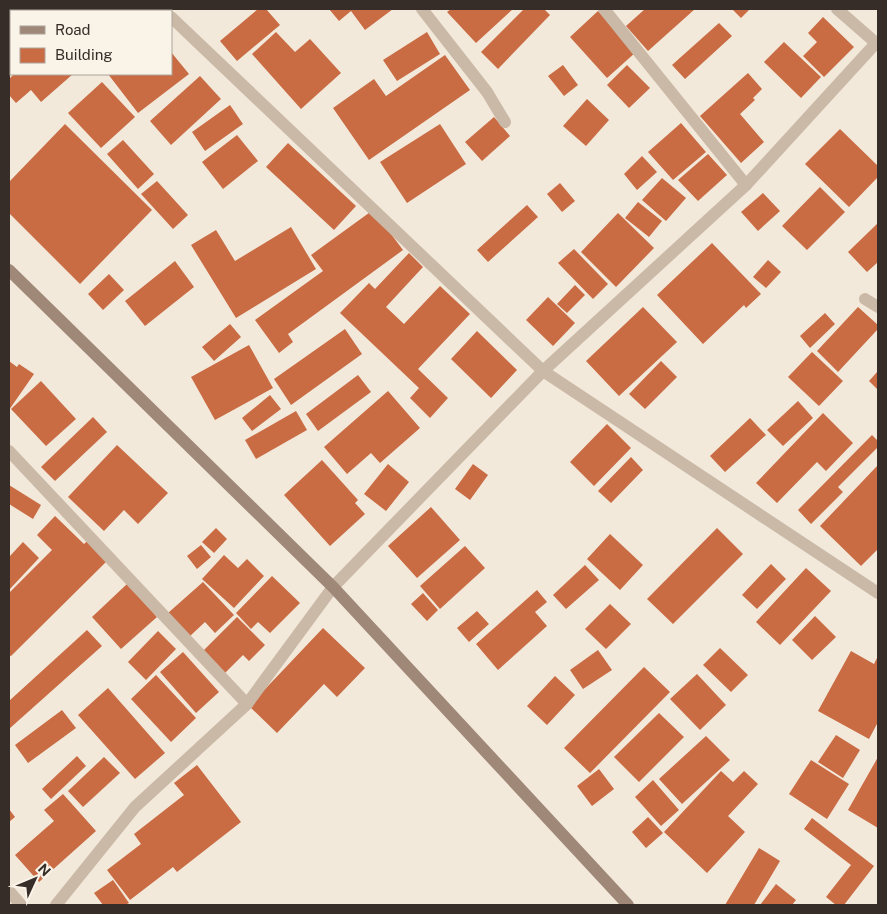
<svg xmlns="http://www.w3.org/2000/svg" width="887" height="914" font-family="'Public Sans',sans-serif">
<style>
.building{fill:#c96b43}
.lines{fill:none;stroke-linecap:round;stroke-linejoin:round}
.street{stroke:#cbb9a7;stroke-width:12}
.secondary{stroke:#9f8878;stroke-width:12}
</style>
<rect width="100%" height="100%" fill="#f3e9db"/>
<g class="building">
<path d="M26 9H38L35 11H28Z"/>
<path d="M127 9H137L138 11H123Z"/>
<path d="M258 9H266L280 25 237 61 220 41Z"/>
<path d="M329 9H393L365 30 351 11 339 21Z"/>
<path d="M451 9H513L476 43 447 12Z"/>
<path d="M524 9H544L550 15 498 69 481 52Z"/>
<path d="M645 9H695L648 51 626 26Z"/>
<path d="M732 9H750L741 18Z"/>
<path d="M598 11 636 52 607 78 570 37Z"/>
<path d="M823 17 854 47 824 77 803 56 817 42 808 33Z"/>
<path d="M719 23 732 36 685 79 672 65Z"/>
<path d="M276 32 295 52 310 39 341 73 301 109 252 54Z"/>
<path d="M427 32 440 54 397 81 383 60Z"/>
<path d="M784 42 821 77 801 98 764 62Z"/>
<path d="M171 52 189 74 138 113 108 74H171Z"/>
<path d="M445 55 470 90 369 160 333 108 374 79 386 96Z"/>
<path d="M563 65 578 85 564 96 548 76Z"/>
<path d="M627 65 650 88 629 108 607 85Z"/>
<path d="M748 73 762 89 753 98 755 100 740 114 764 142 741 163 700 116Z"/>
<path d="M14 74H73L41 102 31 90 16 103 9 95V79Z"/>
<path d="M200 76 221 99 171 145 150 121Z"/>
<path d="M102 82 135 117 101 148 68 113Z"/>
<path d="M587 99 609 120 586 146 563 126Z"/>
<path d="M230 105 243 124 205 151 192 132Z"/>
<path d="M494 117 510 136 482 161 465 142Z"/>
<path d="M681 123 706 152 673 180 648 152Z"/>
<path d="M65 124 152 210 80 284 9 213V182Z"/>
<path d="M440 124 466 164 407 203 380 162Z"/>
<path d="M840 129 878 166V177L849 207 805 164Z"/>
<path d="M237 135 258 161 223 189 202 162Z"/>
<path d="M123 140 154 174 138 189 107 154Z"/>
<path d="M288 143 356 206 334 230 266 167Z"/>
<path d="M708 154 727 175 698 201 678 180Z"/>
<path d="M642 156 657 172 637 190 624 174Z"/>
<path d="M662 178 686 198 666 221 642 200Z"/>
<path d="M157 181 188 215 173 229 141 194Z"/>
<path d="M560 183 575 201 562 212 547 194Z"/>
<path d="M820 187 845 212 807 250 782 226Z"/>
<path d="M763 193 780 211 758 231 741 212Z"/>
<path d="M638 202 662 221 649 237 625 218Z"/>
<path d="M527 205 538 217 488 262 477 250Z"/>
<path d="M373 210 403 250 288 334 293 342 279 353 255 320 323 271 311 255Z"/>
<path d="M618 213 654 248 616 287 581 252Z"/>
<path d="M878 223V262L867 272 848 252Z"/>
<path d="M291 227 316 269 236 318 191 245 216 230 235 261Z"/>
<path d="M712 243 761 294 746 308 744 305 703 344 657 295Z"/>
<path d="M574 249 608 284 593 299 558 263Z"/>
<path d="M409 253 423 267 386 307 404 324 440 286 470 314 418 369 448 398 430 418 410 398 419 388 340 313 369 283 375 289Z"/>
<path d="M768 260 781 272 766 288 753 277Z"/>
<path d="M175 261 194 287 145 326 125 301Z"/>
<path d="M109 274 124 290 103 310 88 294Z"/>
<path d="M575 285 585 295 567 313 557 304Z"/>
<path d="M548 297 575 323 553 346 526 320Z"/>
<path d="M643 307 677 342 619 396 586 361Z"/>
<path d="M858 307 878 325V329L838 372 817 351Z"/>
<path d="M825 313 835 324 810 348 800 336Z"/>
<path d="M230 324 241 337 214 361 202 347Z"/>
<path d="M345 329 362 354 291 405 274 379Z"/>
<path d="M477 331 517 370 491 398 451 359Z"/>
<path d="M249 345 273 388 215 420 191 377Z"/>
<path d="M812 352 843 381 819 406 788 377Z"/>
<path d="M9 361 17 367 19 364 34 374 9 410Z"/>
<path d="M661 361 677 377 645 409 629 394Z"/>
<path d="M878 371V390L869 381Z"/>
<path d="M358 375 371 392 318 431 306 414Z"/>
<path d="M41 381 76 419 46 446 11 409Z"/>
<path d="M388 391 420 428 380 463 371 453 347 474 324 447Z"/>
<path d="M270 395 281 409 252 431 242 418Z"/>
<path d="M798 401 813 418 783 446 767 430Z"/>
<path d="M296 411 307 430 256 459 245 440Z"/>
<path d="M823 413 853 443 826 471 817 462 777 503 756 483Z"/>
<path d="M93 417 107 432 55 481 41 467Z"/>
<path d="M750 418 766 435 725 472 710 456Z"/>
<path d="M607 424 631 448 594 486 570 462Z"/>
<path d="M872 435 878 441V447L838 487 843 492 811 524 798 510Z"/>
<path d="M117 445 168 493 138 524 124 510 104 531 68 497Z"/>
<path d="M631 457 643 470 611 503 598 491Z"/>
<path d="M322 460 358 500 355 503 365 514 330 546 284 495Z"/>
<path d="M388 464 409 482 386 511 364 494Z"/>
<path d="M473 464 488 475 470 500 455 489Z"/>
<path d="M878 465V549L861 566 820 526Z"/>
<path d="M9 485 41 505 33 519 9 504Z"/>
<path d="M431 507 460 540 417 578 388 546Z"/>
<path d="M55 516 84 544 87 541 107 561 11 656 9 655V593L52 550 37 535Z"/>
<path d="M216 528 227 539 214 553 202 542Z"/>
<path d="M717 528 743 554 673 624 647 599Z"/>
<path d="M610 534 643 565 620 590 587 559Z"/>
<path d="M23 542 39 558 9 590V557Z"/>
<path d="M201 545 211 557 197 569 187 556Z"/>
<path d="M465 546 485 568 440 609 420 586Z"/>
<path d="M224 555 238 568 247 559 264 576 234 608 202 579Z"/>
<path d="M771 564 786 579 757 609 742 595Z"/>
<path d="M585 565 599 580 566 609 553 595Z"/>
<path d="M806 568 831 591 780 645 756 622Z"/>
<path d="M272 576 300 603 270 633 258 622 251 629 236 613Z"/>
<path d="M203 582 234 615 215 633 205 622 189 637 168 613Z"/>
<path d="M127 584 157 617 121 649 92 617Z"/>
<path d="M537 590 547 602 535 612 547 626 498 670 476 644Z"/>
<path d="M423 593 438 610 427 621 411 604Z"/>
<path d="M610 604 631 624 606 649 585 629Z"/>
<path d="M477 611 489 624 469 642 457 628Z"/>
<path d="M815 616 836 637 812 660 792 640Z"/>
<path d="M237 617 265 645 249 661 243 655 223 675 201 653Z"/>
<path d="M323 628 365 668 337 697 324 684 277 733 249 706Z"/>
<path d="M87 630 102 646 9 729V701Z"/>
<path d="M158 631 176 649 146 680 128 662Z"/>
<path d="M720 648 748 675 731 692 703 665Z"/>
<path d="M598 650 612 670 583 689 570 670Z"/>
<path d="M851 651 874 664 878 656V722L869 739 818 711Z"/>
<path d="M183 652 219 692 196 713 160 672Z"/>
<path d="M644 667 670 692 590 773 564 748Z"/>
<path d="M697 674 726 705 700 730 670 699Z"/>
<path d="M156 675 196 718 171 742 131 699Z"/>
<path d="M555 676 575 695 547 725 527 706Z"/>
<path d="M108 688 165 753 135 779 78 715Z"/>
<path d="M62 710 76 728 28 763 15 745Z"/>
<path d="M659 713 684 737 639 782 614 757Z"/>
<path d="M836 735 860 750 843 778 818 762Z"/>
<path d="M706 736 730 760 682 804 659 779Z"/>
<path d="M77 756 86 766 51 799 42 789Z"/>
<path d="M104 757 120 773 83 807 68 791Z"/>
<path d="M878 757V828L848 810Z"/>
<path d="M811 760 849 784 827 819 789 794Z"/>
<path d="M197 765 241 822 177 872 173 867 130 900 107 870 141 844 134 834 184 795 174 783Z"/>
<path d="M599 769 614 789 592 806 577 786Z"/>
<path d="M721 771 733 782 744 771 758 784 728 816 745 832 707 873 664 832Z"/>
<path d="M653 780 679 810 661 826 635 797Z"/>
<path d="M63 794 96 831 39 882 15 855 54 821 44 810Z"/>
<path d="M9 809 15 817 9 822Z"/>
<path d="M648 817 663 833 646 848 632 832Z"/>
<path d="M812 818 874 866 844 905H836L826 897 851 865 804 829Z"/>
<path d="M759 848 780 861 754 905H725Z"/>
<path d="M113 880 129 903 125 905H103L94 893Z"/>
<path d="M776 884 796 900 792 905H760Z"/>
</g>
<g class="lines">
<g class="street">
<path d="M422 9 487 92 505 122"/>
<path d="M604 9 746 185"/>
<path d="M837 9 876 43 746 185 543 371 878 593"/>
<path d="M53 11 55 9"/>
<path d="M9 55 11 52"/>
<path d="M865 299 878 307"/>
<path d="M9 451 247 704"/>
<path d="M9 891 21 905"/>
<path d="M56 905 135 807 247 704 333 587 543 371 171 17"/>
</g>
<path class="secondary" d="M9 270 333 587 628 905"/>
</g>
<rect width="887" height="914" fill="none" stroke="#372d28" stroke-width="20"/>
<rect x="10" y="10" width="162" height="65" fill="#faf3e8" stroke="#aca49b"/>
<rect x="20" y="26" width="25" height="8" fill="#9f8878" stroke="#aca49b"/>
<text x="55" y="35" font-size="15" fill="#372d28">Road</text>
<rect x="20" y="48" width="25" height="15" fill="#c96b43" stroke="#aca49b"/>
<text x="55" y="60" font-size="15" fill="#372d28">Building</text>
<g transform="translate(35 879) rotate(46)" stroke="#faf3e8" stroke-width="4" paint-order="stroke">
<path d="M0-4L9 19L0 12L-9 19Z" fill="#372d28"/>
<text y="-8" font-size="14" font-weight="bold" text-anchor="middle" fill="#372d28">N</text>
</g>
</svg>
